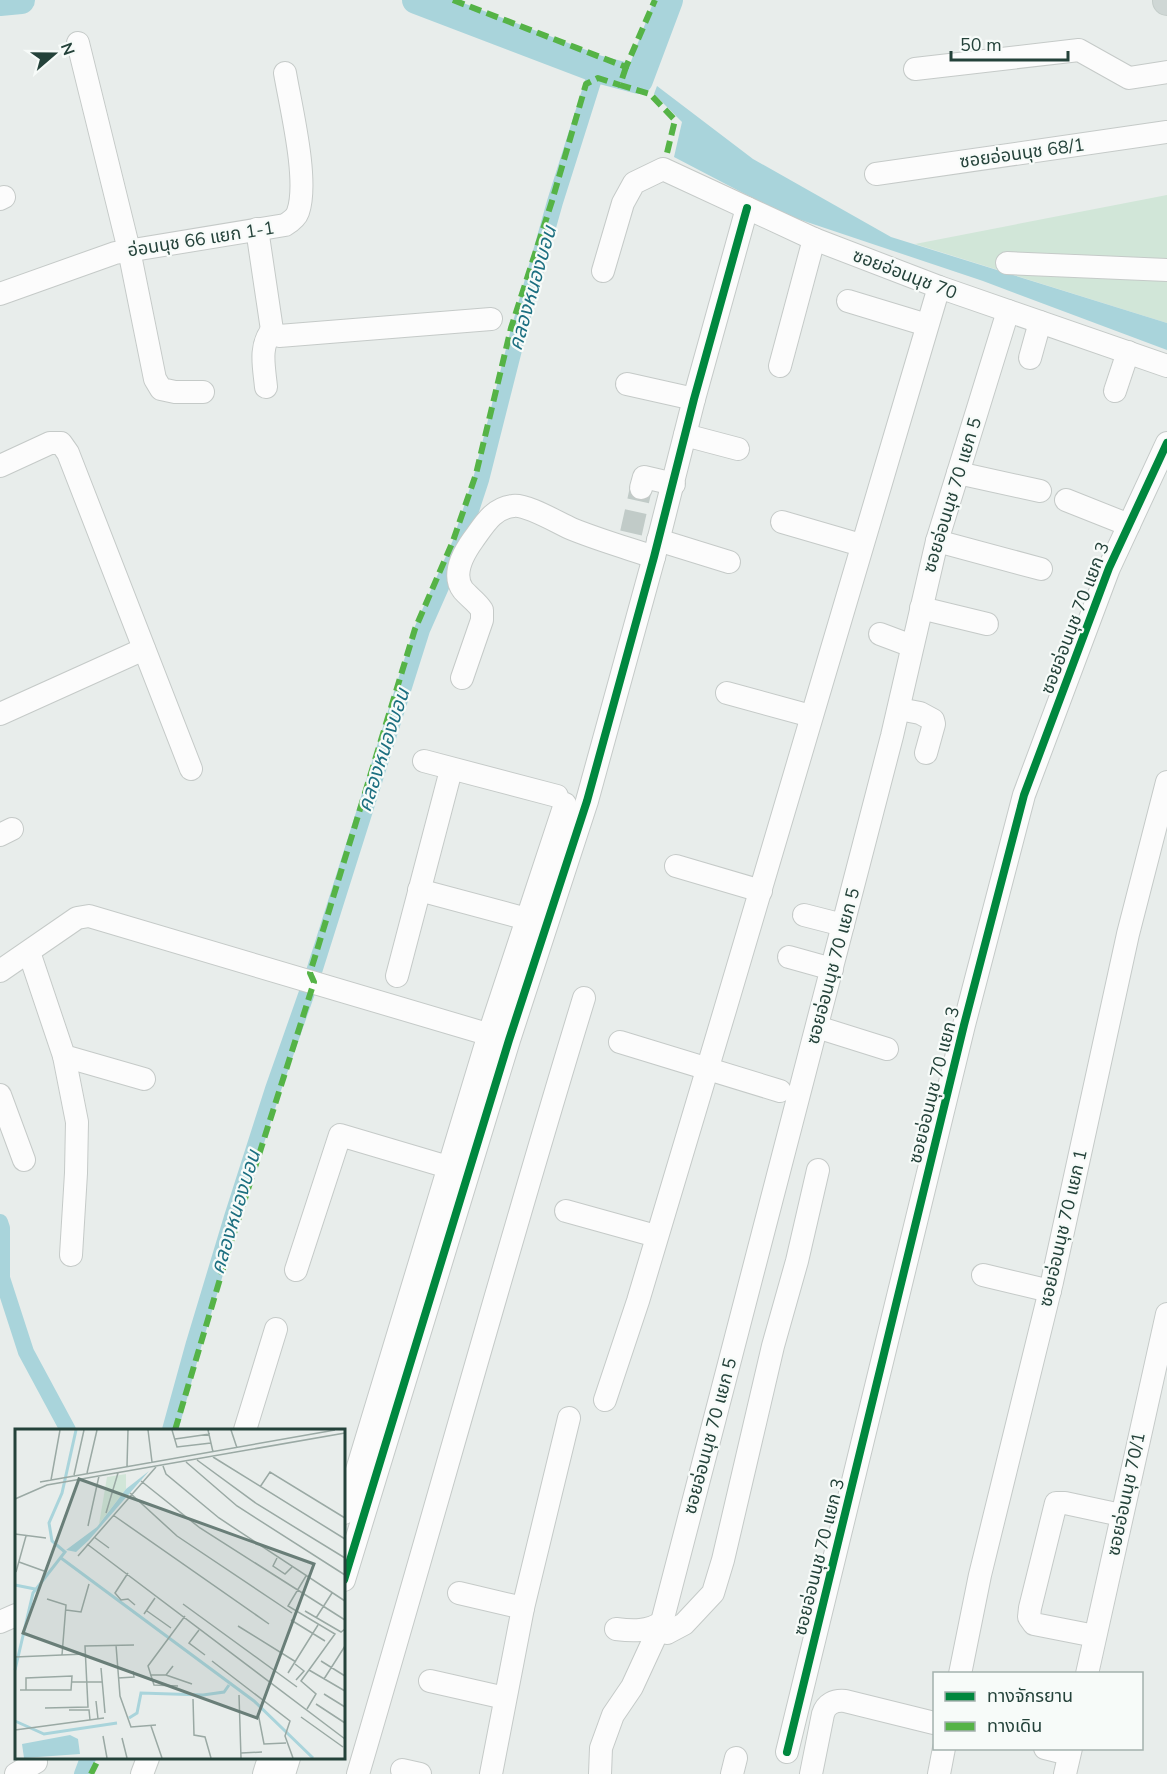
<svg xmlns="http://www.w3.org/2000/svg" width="1167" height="1774" font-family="'Nunito Sans','Noto Sans Thai',sans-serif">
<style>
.green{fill:#d1e6d8}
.water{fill:#a9d4db}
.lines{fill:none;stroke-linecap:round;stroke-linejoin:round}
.canal{stroke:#a9d4db;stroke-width:16}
.river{stroke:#a9d4db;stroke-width:28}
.minor-tunnel{stroke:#c1cbc8;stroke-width:22;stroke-dasharray:22 11;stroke-linecap:butt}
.minor-casing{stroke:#c5cac8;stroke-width:24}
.major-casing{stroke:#c3ccc9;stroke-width:30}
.minor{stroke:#fcfcfc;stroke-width:22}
.major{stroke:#cfd7d5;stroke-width:28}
.quiet{stroke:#55b346;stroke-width:6;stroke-dasharray:12 6;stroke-linecap:butt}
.cycleway-casing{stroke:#f7fbf9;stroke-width:11}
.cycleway{stroke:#00873e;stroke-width:8}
.labels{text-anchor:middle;stroke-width:4.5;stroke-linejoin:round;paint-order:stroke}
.street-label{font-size:18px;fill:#24423a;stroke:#f7fbf9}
.water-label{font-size:20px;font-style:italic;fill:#1c6f80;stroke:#f7fbf9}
.inset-river{fill:none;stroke:#a9d4db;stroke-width:3}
.inset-road{fill:none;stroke:#9aa9a4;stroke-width:1.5}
.view{fill:#697e78;fill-opacity:0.15;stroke:#697e78;stroke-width:3}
.inset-edge{fill:none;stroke:#24423a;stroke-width:3}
</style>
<rect width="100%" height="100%" fill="#e8edeb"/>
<path class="green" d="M1167 195V323L915 244Z"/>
<path class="water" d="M657 86 753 159 891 237 1167 323V350L983 281 783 214 674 157 682 122 654 94Z"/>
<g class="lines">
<g class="canal">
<path d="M0 1222 2 1228V1278L26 1352 68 1430"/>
<path d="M170 1430 194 1343 232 1217 273 1089 312 978 422 630 460 544 481 480 519 330 555 202 597 69"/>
<path d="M82 1774 88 1758"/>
</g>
<g class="river">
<path d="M416 0 597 69 639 80 669 0"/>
<path d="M0 2 21 0"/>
</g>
<path class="minor-tunnel" d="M631 533 641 488"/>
<defs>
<g id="minor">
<path d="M78 43 129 250 155 379 161 389 175 392H203"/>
<path d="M915 69 1079 50 1129 78 1167 72"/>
<path d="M876 174 1167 132"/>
<path d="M0 199 4 197"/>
<path d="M257 229 272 330 279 336 491 319"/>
<path d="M1007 263 1167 270"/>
<path d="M603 271 623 203 634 183 663 169 814 239 939 287 1167 366"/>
<path d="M0 294 115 253 285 225C290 222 296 218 298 212 309 181 291 108 285 73"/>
<path d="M848 301 927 325"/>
<path d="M1030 358 1040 322"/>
<path d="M780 366 814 239"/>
<path d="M627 384 694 399"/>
<path d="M266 387C264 366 259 347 272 330"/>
<path d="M1115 391 1128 352"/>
<path d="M685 435 738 449"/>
<path d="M0 466 50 443H61L68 453 191 769"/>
<path d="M958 473 1040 491"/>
<path d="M641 488 644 477 674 484"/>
<path d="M1066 500 1129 525"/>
<path d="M782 522 861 545"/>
<path d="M658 540 729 562"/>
<path d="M937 541 1041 569"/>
<path d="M921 608 987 624"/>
<path d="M880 634 912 646"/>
<path d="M462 678 482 620V610C477 602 469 597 463 590 452 575 463 554 473 540 484 525 493 508 513 506 527 504 558 523 572 529 599 540 627 548 654 557"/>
<path d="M727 693 811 716"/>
<path d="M899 709 920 713 933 720 934 724 926 753"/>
<path d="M0 714 144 649"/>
<path d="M424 761 557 796"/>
<path d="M0 835 12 829"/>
<path d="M676 866 761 891"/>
<path d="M419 890 527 919"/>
<path d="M804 915 843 925"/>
<path d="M29 952 64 1056 144 1079"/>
<path d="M789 957 832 969"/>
<path d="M0 971 77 918 89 916 504 1039"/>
<path d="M397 976 451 770"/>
<path d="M817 1027 887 1049"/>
<path d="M620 1042 780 1091"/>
<path d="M64 1056 77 1122 76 1173 71 1255"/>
<path d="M0 1095 24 1160"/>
<path d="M566 1211 656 1236"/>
<path d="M296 1270 340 1135 448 1167"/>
<path d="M983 1275 1050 1291"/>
<path d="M605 1400 638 1301 725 1010 939 287"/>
<path d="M245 1430 276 1329"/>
<path d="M344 1513 489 1034 565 804"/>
<path d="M344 1580 509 1040 587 801 654 557 694 399 747 208"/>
<path d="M459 1593 523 1608"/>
<path d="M0 1622 16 1615"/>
<path d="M662 1622 667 1633 684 1624 713 1593 723 1560 773 1346 797 1261 818 1170"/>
<path d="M616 1629C632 1631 649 1632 662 1622"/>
<path d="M1095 1636 1034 1624 1029 1617 1030 1608 1056 1503H1065L1121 1515"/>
<path d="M960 1674 980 1575 1052 1282 1128 934 1167 782"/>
<path d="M1087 1674 1167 1314"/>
<path d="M430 1681 505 1698"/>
<path d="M1045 1748 1069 1754"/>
<path d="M787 1752 964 1025 1024 795 1109 568 1167 443"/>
<path d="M402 1770 420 1774"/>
<path d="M16 1774 36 1762"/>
<path d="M142 1774 148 1758"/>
<path d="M264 1774 269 1758"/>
<path d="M284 1774 289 1758"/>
<path d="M358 1774C434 1516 505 1256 584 998"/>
<path d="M491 1774 523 1608 569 1418"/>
<path d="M600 1774 601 1748 613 1715 632 1687 662 1622 892 736 937 541 1008 311"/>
<path d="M732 1774 736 1758"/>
<path d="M811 1774 823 1714C826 1704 834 1700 845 1701L934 1723"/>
<path d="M939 1774 944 1748"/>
<path d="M1065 1774 1071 1748"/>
</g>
<path id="major" d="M1167 0V1"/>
</defs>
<use href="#minor" class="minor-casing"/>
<use href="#major" class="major-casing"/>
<use href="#minor" class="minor"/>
<use href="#major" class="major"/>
<g class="quiet">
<path d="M453 0 626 67 655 0"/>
<path d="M626 67 620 85 650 94 675 120 667 153"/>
<path d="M175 1430 228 1252 314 982 310 973 415 629 453 541 476 474 511 328 552 201 586 84 598 78 620 85"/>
<path d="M91 1774 99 1758"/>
</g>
<defs>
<g id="cycleway">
<path d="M344 1580 509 1040 587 801 654 557 694 399 747 208"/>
<path d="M787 1752 964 1025 1024 795 1109 568 1167 443"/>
</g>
</defs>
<use href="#cycleway" class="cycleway-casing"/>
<use href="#cycleway" class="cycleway"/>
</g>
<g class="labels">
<g class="street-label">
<text transform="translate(1022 153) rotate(-8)" y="6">ซอยอ่อนนุช 68/1</text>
<text transform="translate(201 239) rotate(-9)" y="6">อ่อนนุช 66 แยก 1-1</text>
<text transform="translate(905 274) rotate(21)" y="6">ซอยอ่อนนุช 70</text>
<text transform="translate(952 495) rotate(-73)" y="6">ซอยอ่อนนุช 70 แยก 5</text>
<text transform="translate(1075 618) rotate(-69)" y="6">ซอยอ่อนนุช 70 แยก 3</text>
<text transform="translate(833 966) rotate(-75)" y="6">ซอยอ่อนนุช 70 แยก 5</text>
<text transform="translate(934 1085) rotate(-76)" y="6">ซอยอ่อนนุช 70 แยก 3</text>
<text transform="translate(1063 1228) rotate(-77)" y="6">ซอยอ่อนนุช 70 แยก 1</text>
<text transform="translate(710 1436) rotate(-75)" y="6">ซอยอ่อนนุช 70 แยก 5</text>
<text transform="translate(1126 1494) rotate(-78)" y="6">ซอยอ่อนนุช 70/1</text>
<text transform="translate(819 1557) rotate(-76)" y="6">ซอยอ่อนนุช 70 แยก 3</text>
</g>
<g class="water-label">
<text transform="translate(532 288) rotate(-74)" y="7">คลองหนองบอน</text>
<text transform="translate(383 750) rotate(-72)" y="7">คลองหนองบอน</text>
<text transform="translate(235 1212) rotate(-73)" y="7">คลองหนองบอน</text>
</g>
</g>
<g transform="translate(15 1429)">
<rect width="330" height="330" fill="#e8edeb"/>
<path d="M111 45V60L84 95 92 48Z" fill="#d1e6d8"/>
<path d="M134 42 74 111 61 123 51 121 82 98 111 60ZM55 306 63 310 65 325 9 329 7 315Z" fill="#a9d4db"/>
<path class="inset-river" d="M46 129 239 272 298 329M0 156 20 160M0 241 18 164 50 123 37 112 34 94 47 64 61 1M114 289 122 284 126 264 188 266 209 263 214 256M0 292 29 305 102 294"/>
<path class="inset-road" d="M133 1 137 33M157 1 162 18 196 14M193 1 198 23M216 1 222 19M160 10 195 5M198 28 330 110M182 31 242 75 330 129M171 33 222 77 330 146M112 37 113 1M148 37 151 45 204 89 330 172M72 44 82 1M59 46 69 1M36 51 45 1M126 52 185 99 330 191M25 53 320 1M245 58 255 43 330 89M115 64 162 107 277 184M0 70 32 56 330 4M91 84 103 44M98 86 254 195M73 97 84 47M0 105 31 109M79 108 94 119M72 115 330 310M63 127 141 38M262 129 258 137 270 145 277 138M4 133 29 142M1 143 11 107M113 144 100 164 106 171 113 170 120 176M291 147 273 177 320 205 286 252 301 265 292 280M32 170 51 176 47 226M168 175 282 258M51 181 66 183 74 155M132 182 156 199M290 182 326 203 330 200M129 185 140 169M301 189 317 164M276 191 310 212M223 197 281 233M184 201 174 214 190 226M101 216 105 267 116 298 141 296M0 228 70 225M197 232 275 292 270 307 278 329M306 232 330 247M280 235 289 242 281 251M86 239 90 284M294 241 330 262M273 244 303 196M135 246H151L158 237M151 246 177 255M103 249 119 248 118 242M309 250 330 217M57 253H87M163 257 139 256 133 237 170 187M5 261H56L57 247 11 249V261M309 265 330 278M224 266 226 329M178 270 179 306 190 308 196 329M81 272 83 290M301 275 330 294M30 279 73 278 70 217 119 216M54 281H74L75 291M243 284 249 315 271 314M286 288 328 318M136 297 147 329M0 301 89 289M88 307 92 329M107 309 112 329M226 324 247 323"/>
<path class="view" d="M64 50 299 135 242 289 8 204Z"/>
<rect width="330" height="330" class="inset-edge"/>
</g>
<rect x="933" y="1672" width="210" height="78" fill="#f7fbf9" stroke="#a3b1ad" stroke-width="1.5"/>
<rect x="945" y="1692" width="30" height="9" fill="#00873e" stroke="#a3b1ad" stroke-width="1.5"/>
<text x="987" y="1702" font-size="18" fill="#24423a">ทางจักรยาน</text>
<rect x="945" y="1722" width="30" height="9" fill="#55b346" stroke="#a3b1ad" stroke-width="1.5"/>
<text x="987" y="1732" font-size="18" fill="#24423a">ทางเดิน</text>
<g transform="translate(54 54) rotate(70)" stroke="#f7fbf9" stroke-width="4.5" paint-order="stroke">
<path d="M0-4.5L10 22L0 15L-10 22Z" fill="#24423a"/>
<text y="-9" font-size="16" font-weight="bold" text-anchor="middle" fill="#24423a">N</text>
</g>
<path d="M951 51v9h117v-9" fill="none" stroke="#24423a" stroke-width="3"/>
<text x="960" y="51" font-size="18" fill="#24423a" stroke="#f7fbf9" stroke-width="4.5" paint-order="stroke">50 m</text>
</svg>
